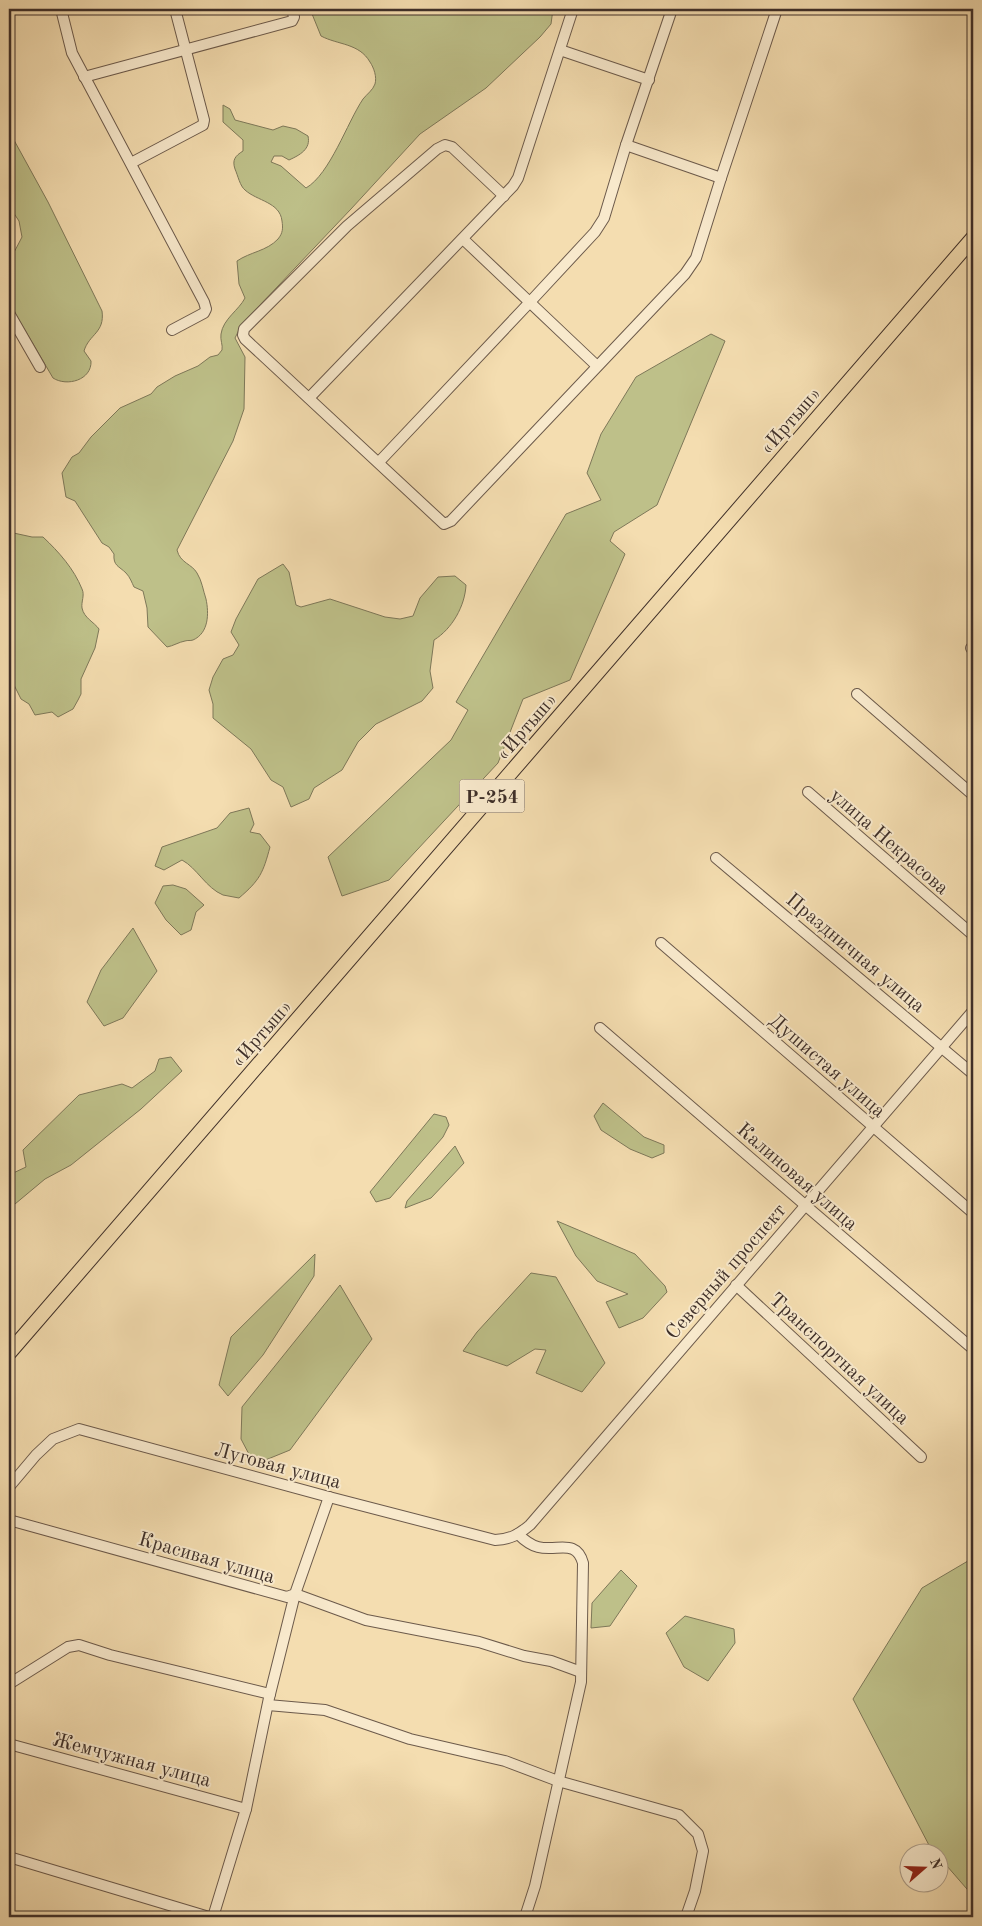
<svg xmlns="http://www.w3.org/2000/svg" width="982" height="1926" font-family="'Old Standard TT',serif">
<style>
.green{fill:#bec089;stroke:#7e7859}
.lines{fill:none;stroke-linecap:round;stroke-linejoin:round}
.minor-casing{stroke:#6c5a4b;stroke-width:12}
.highway-casing{stroke:#3e2f29;stroke-width:16}
.minor{stroke:#f8e9cc;stroke-width:10}
.highway{stroke:#f4ddb0;stroke-width:14}
.labels{text-anchor:middle;stroke-width:4;stroke-linejoin:round;paint-order:stroke}
.shield{fill:#f8e9cc;stroke:#76675a;stroke-width:1}
.shield-label{font-size:19px;font-weight:bold;fill:#3e2f29}
.street-label{font-size:20px;fill:#3e2f29;stroke:#f8e9cc}
</style>
<rect width="100%" height="100%" fill="#f4ddb0"/>
<filter id="stains"><feTurbulence type="fractalNoise" baseFrequency=".004" numOctaves="4"/><feColorMatrix values="0 0 0 0 .2 0 0 0 0 .09 0 0 0 0 .02 0 0 0 .5 -.17"/></filter>
<radialGradient id="worn" r=".72"><stop offset=".6" stop-color="#630" stop-opacity="0"/><stop offset="1" stop-color="#630" stop-opacity=".3"/></radialGradient>
<g class="green">
<path d="M310 9H553L551 24 540 37 486 88 420 134 351 209 242 324 235 338 245 357 244 409 233 441 177 550C180 563 192 564 197 573 202 581 203 590 206 599 209 613 209 633 193 640 190 641 188 640 185 641 179 642 173 646 167 647L148 627 147 608 143 591 134 587C132 583 130 577 126 573 119 566 113 566 114 554L109 547 102 543 75 501 66 497 62 473 72 457 79 453 91 437 120 408 151 394 157 387 175 376 198 366 210 357 218 355 222 350C223 345 220 340 221 334 223 319 239 310 245 298L239 284 237 261C250 252 267 251 278 239 283 233 283 228 282 221 280 202 257 201 245 190 240 186 238 176 235 169 232 160 235 156 243 151V140L223 122V105L230 109 235 120 273 130 283 126 296 129 308 136C311 149 300 155 289 160L282 156H274L271 162 281 166 306 188C330 174 347 123 363 99 367 94 373 90 375 84 377 77 374 68 370 62 359 43 338 45 321 36Z"/>
<path d="M9 131 48 202 102 311C105 333 89 334 84 351L91 361C92 380 67 387 53 378L9 303V262L22 237 19 221 9 206Z"/>
<path d="M711 334 725 341 657 505 614 532 610 541 625 554 570 680 523 699 498 763 389 880 342 896 328 857 451 740 468 710 456 702 566 514 601 500 587 473 601 434 636 377Z"/>
<path d="M9 532 32 537H43C59 552 74 569 82 589 85 595 81 602 82 608 84 618 94 622 99 629L95 648 81 679V694L78 700 73 709 58 717 52 712 35 715 29 704 21 699 9 675Z"/>
<path d="M283 564 289 572 296 605 301 607 330 599 385 617 400 619 413 616 420 598 438 577 455 576 466 585C465 606 452 629 434 640L430 671 433 688 422 701 376 724 358 742 342 770 314 788 309 799 291 807 283 787 271 780 251 749 213 718V704L209 690 213 677 223 659 233 655 239 645 231 632 236 619 258 579Z"/>
<path d="M249 808 254 824 250 832 260 834 270 847C263 873 260 880 239 898 234 897 228 896 223 895 206 888 197 868 182 860L164 870 155 866 162 847 217 828 230 813Z"/>
<path d="M173 885 186 889 204 905 196 912 191 930 181 935 166 920 155 903 163 886Z"/>
<path d="M133 928 157 971 123 1018 104 1026 87 1002 101 970Z"/>
<path d="M171 1057 182 1071 141 1109 71 1165 45 1179 9 1209V1175L26 1167 23 1150 79 1095 122 1084 132 1088 155 1071 159 1059Z"/>
<path d="M603 1103 644 1137 664 1145V1153L652 1158 630 1149 601 1130 594 1116Z"/>
<path d="M434 1114 446 1117 449 1125 443 1137 390 1198 376 1202 370 1192Z"/>
<path d="M455 1146 464 1163 431 1198 405 1208 407 1201Z"/>
<path d="M557 1221 635 1254 665 1286 667 1292 643 1318 619 1328 606 1302 628 1294 597 1281 576 1256Z"/>
<path d="M315 1254 314 1276 263 1355 228 1396 219 1385 231 1337Z"/>
<path d="M531 1273 556 1277 605 1363 582 1392 536 1373 546 1350 535 1349 507 1366 463 1351 477 1332Z"/>
<path d="M340 1285 372 1339 290 1450 263 1461 251 1458 241 1439 242 1407Z"/>
<path d="M973 1558V1896L940 1858V1854L935 1853 931 1849 853 1699 922 1588Z"/>
<path d="M621 1570 637 1586 610 1626 591 1628 592 1603Z"/>
<path d="M685 1616 734 1629 735 1643 708 1681 684 1667 666 1633Z"/>
</g>
<g class="lines">
<defs>
<g id="minor">
<path d="M61 9 72 53 204 302 206 309 204 313 172 330"/>
<path d="M560 50 649 80"/>
<path d="M84 77 292 21 294 17 292 9"/>
<path d="M626 145 721 178"/>
<path d="M131 163 203 125 204 120 175 9"/>
<path d="M504 196 452 147 445 145 437 149 347 226 244 329 243 335 245 339 444 524 451 521 685 274 696 258 721 178 777 9"/>
<path d="M463 239 597 366"/>
<path d="M9 313 40 367"/>
<path d="M309 398 513 186 518 178 573 9"/>
<path d="M379 462 530 302 595 232 604 218 626 145 672 9"/>
<path d="M971 648 973 650"/>
<path d="M857 694 973 795"/>
<path d="M808 792 973 935"/>
<path d="M716 858 973 1074"/>
<path d="M661 943 973 1213"/>
<path d="M600 1028 805 1205 973 1349"/>
<path d="M736 1285 921 1457"/>
<path d="M9 1487 36 1455 53 1439 79 1429 329 1497 495 1540C511 1539 518 1535 530 1525L973 1011"/>
<path d="M9 1520 287 1597 295 1594 329 1497"/>
<path d="M518 1534C524 1540 530 1545 538 1547 557 1552 576 1538 583 1563L581 1682 535 1886 525 1917"/>
<path d="M9 1684 68 1647 79 1645 110 1655 270 1694"/>
<path d="M268 1705 325 1710 410 1739 505 1761 558 1781 679 1815 698 1834 703 1851 695 1891 686 1917"/>
<path d="M9 1744 246 1809"/>
<path d="M9 1857 209 1917"/>
<path d="M213 1917 246 1809 269 1698 295 1594 366 1620 479 1642 524 1656 551 1661 581 1672"/>
</g>
<path id="highway" d="M9 1353 973 238"/>
</defs>
<use href="#minor" class="minor-casing"/>
<use href="#highway" class="highway-casing"/>
<use href="#minor" class="minor"/>
<use href="#highway" class="highway"/>
</g>
<g class="labels">
<rect class="shield" x="459.5" y="779.5" width="65" height="33" rx="4"/>
<g class="shield-label">
<text x="492" y="803">Р-254</text>
</g>
<g class="street-label">
<text transform="translate(790 420) rotate(-49)" y="7">«Иртыш»</text>
<text transform="translate(526 726) rotate(-49)" y="7">«Иртыш»</text>
<text transform="translate(890 841) rotate(41)" y="7">улица Некрасова</text>
<text transform="translate(856 952) rotate(40)" y="7">Праздничная улица</text>
<text transform="translate(261 1033) rotate(-49)" y="7">«Иртыш»</text>
<text transform="translate(828 1065) rotate(41)" y="7">Душистая улица</text>
<text transform="translate(798 1176) rotate(41)" y="7">Калиновая улица</text>
<text transform="translate(725 1271) rotate(-49)" y="7">Северный проспект</text>
<text transform="translate(840 1358) rotate(43)" y="7">Транспортная улица</text>
<text transform="translate(278 1465) rotate(15)" y="7">Луговая улица</text>
<text transform="translate(207 1557) rotate(16)" y="7">Красивая улица</text>
<text transform="translate(132 1759) rotate(15)" y="7">Жемчужная улица</text>
</g>
</g>
<rect width="982" height="1926" fill="none" stroke="#f4ddb0" stroke-width="30"/>
<rect x="10" y="10" width="962" height="1906" fill="none" stroke="#3e2f29" stroke-width="2.5"/>
<rect x="15" y="15" width="952" height="1896" fill="none" stroke="#3e2f29"/>
<g transform="translate(924 1868) rotate(70)"><circle r="24" fill="#f8e9cc" stroke="#ae9f8b"/>
<path d="M0-4L9 19L0 12L-9 19Z" fill="#8f2418"/>
<text y="-8" font-size="14" font-weight="bold" text-anchor="middle" fill="#3e2f29">N</text>
</g>
<rect width="100%" height="100%" filter="url(#stains)"/>
<rect width="100%" height="100%" fill="url(#worn)"/>
</svg>
